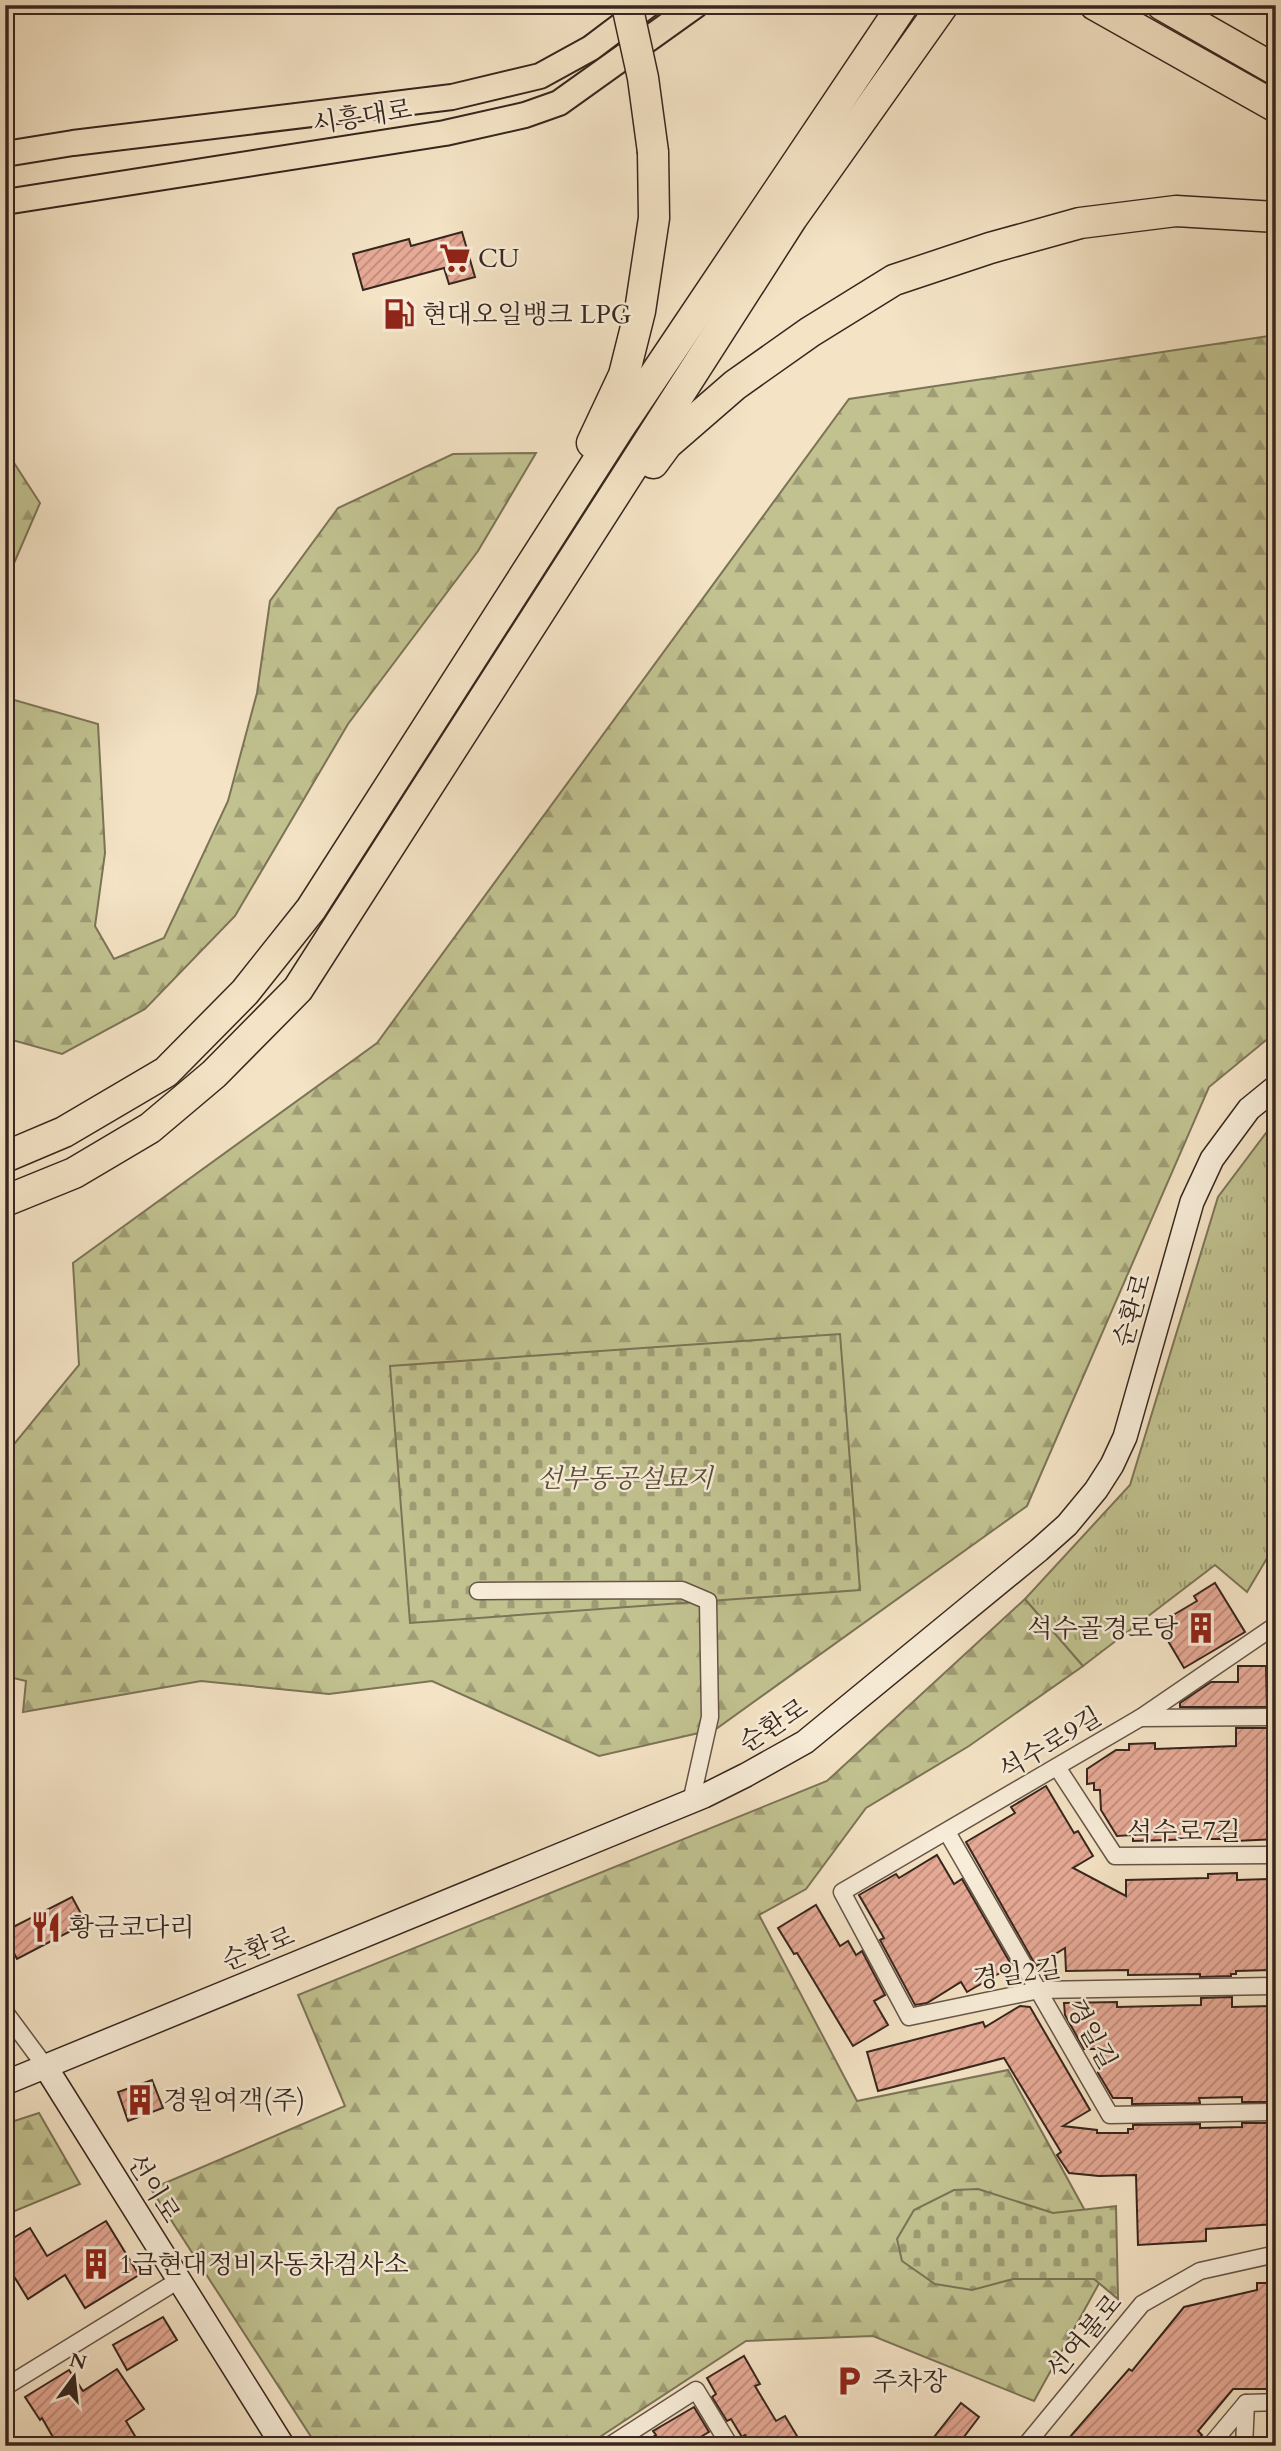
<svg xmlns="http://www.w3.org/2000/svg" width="1281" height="2451" font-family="Cardo,'Noto Serif KR',serif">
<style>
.forest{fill:url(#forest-firs);stroke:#7c7457;stroke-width:2}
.cemetery{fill:url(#cemetery-stones);stroke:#7c7457;stroke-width:2}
.park{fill:url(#park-tufts);stroke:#7c7457;stroke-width:2}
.building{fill:url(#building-hatch);stroke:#37261e;stroke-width:2}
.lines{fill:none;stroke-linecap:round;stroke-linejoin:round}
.street-casing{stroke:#665548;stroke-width:19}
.secondary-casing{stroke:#37261e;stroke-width:26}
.primary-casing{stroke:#37261e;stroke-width:28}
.highway-casing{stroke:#37261e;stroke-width:33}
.street{stroke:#f8edd9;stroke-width:16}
.secondary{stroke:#f8edd9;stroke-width:23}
.primary{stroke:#f4e3c5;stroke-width:24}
.highway{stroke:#f4e3c5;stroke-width:30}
.highway-bridge-casing{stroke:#37261e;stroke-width:33;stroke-linecap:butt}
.highway-bridge{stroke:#f4e3c5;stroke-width:30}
.labels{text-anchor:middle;stroke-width:5;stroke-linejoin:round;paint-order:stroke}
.street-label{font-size:26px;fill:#37261e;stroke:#f8edd9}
.poi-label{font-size:26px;fill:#37261e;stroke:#f8edd9;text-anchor:start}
.park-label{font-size:26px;font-style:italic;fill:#5a4d3a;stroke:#f8edd9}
</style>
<defs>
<pattern id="forest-firs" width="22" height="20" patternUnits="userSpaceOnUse" patternTransform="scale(1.75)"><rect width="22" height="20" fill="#c1c290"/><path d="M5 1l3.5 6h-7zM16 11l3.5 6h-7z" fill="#9e9d75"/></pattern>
<pattern id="cemetery-stones" width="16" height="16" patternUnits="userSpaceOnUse" patternTransform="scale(1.75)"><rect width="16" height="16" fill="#c1c290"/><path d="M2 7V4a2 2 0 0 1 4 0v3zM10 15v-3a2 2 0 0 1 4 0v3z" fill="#9e9d75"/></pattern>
<pattern id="park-tufts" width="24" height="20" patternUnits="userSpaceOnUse" patternTransform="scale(1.75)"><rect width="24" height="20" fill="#c1c290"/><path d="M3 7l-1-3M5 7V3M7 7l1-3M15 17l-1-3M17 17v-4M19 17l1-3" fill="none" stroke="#9e9d75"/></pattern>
<pattern id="building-hatch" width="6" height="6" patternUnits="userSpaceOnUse" patternTransform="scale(1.75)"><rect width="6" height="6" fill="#e7aa96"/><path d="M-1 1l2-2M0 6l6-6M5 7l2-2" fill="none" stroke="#bc8a7a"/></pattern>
</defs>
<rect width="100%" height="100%" fill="#f4e3c5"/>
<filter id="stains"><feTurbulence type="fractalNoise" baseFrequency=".00286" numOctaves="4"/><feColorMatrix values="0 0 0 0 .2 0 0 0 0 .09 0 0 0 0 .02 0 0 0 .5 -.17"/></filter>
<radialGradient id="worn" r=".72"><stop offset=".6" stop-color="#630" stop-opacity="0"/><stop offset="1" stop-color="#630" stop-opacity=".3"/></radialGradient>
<g class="forest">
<path d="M1276 335V1032L1209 1087 1027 1506 716 1729 599 1756 432 1681 329 1694 201 1681 23 1712 26 1681 5 1676V1455L79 1365 73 1263 377 1043 849 399Z"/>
<path d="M5 449 40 503 5 584Z"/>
<path d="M536 453 478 551 348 724 235 916 145 1009 62 1054 5 1038V695L7 698 98 724 105 853 95 926 114 959 164 938 228 801 257 693 270 601 338 508 453 454Z"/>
<path d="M1025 1599 1083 1666 969 1746 866 1808 806 1889 759 1915 857 2101 1008 2070 1112 2260 1034 2401 873 2336 746 2341 586 2446H426L421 2439 397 2446H317L151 2189 345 2106 298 1995 827 1781Z"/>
<path d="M39 2113 80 2184 5 2215V2124Z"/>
</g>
<g class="cemetery">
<path d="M840 1334 860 1590 410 1623 390 1366Z"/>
<path d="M978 2189 1053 2213 1116 2206 1118 2299 1094 2279H1013L972 2290 935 2284 902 2261 897 2239 914 2210 954 2190Z"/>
</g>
<path class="park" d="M1276 1125V1543L1247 1592 1215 1565 1083 1666 1025 1599 1130 1485 1218 1197 1266 1133Z"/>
<g class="building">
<path d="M462 232 475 277 449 284 444 268 363 290 353 254 409 239 411 246Z"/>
<path d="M1215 1583 1245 1632 1184 1668 1158 1624 1197 1601 1194 1596Z"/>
<path d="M1238 1666H1266L1267 1707H1180V1703L1211 1682H1238Z"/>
<path d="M1236 1728H1267V1740H1276V1839L1236 1841V1839H1199L1133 1841V1835L1117 1836 1101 1810 1100 1790H1094V1783L1087 1784V1769L1116 1750H1129V1744L1155 1743V1749L1236 1746Z"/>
<path d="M1046 1786 1074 1833 1078 1831 1093 1856 1073 1868 1126 1896V1880L1208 1878V1874L1237 1873V1880L1269 1879 1270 1929H1276V1970L1236 1971V1974H1231V1976L1200 1977V1974L1128 1975V1970L1066 1971 1065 1948 1036 1966 966 1842 1015 1813 1011 1807Z"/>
<path d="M937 1855 954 1884 962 1879 1012 1966 967 1992 961 1982 927 2003 915 2005 880 1940 884 1938 859 1895 896 1874 899 1878Z"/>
<path d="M72 1897 86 1923 17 1959 5 1936V1931Z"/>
<path d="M816 1905 840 1946 848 1941 856 1955 862 1951 885 1995 874 2001 888 2025 853 2046 797 1953 794 1954 778 1928Z"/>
<path d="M1232 1997V2007L1272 2006 1273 2060H1276V2102H1242V2097L1199 2098 1200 2103 1132 2104V2098H1113L1098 2073V2049H1084L1065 2015 1064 2003 1117 2002V2007L1201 2005V1998Z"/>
<path d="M1020 2006 1030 2007 1090 2110 1063 2126 1097 2130V2133H1128V2129H1133V2125L1200 2124V2128L1242 2127V2123H1276V2224L1206 2229V2241L1138 2245 1136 2175 1099 2176 1069 2173 1057 2155 1061 2152 1004 2058 878 2091 867 2052 983 2022 985 2027Z"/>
<path d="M152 2080 163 2108 128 2121 118 2092Z"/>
<path d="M106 2221 139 2275 85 2308 65 2275 28 2299 5 2262V2243L30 2228 47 2256Z"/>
<path d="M1257 2283H1276V2389H1233L1198 2431 1202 2435 1192 2446H1062L1129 2369 1132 2371 1184 2307 1257 2290Z"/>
<path d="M163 2317 177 2340 127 2370 113 2345Z"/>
<path d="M744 2356 760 2384 755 2386 776 2421 785 2416 803 2446H752L745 2435 742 2437 731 2419 727 2421 712 2397 716 2394 707 2378Z"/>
<path d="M117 2369 144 2409 126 2421 141 2446H58L42 2418 40 2420 25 2397 69 2370 83 2391Z"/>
<path d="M961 2403 979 2417 957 2446H927Z"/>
<path d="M694 2407 709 2432 685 2446H638L656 2435 653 2431Z"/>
</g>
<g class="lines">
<defs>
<g id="street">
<path d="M478 1591 682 1590 708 1601 710 1717 691 1802"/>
<path d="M1276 1625 1140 1718 842 1892 909 2017 1039 1990 1276 1986"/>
<path d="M1140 1718 1276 1717"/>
<path d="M1057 1767 1115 1856 1276 1855"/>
<path d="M947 1832 1110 2115 1276 2112"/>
<path d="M5 2012 45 2066"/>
<path d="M5 2387 179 2280"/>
<path d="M609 2446 696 2390 730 2446"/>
<path d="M1025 2446 1142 2304 1200 2271 1276 2254"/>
<path d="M1210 2446 1246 2403 1276 2402"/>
<path d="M1244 2446 1246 2403"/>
</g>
<g id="secondary">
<path d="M45 2066 283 2446"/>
<path d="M5 2083 704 1796 746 1775 805 1742 1039 1550 1067 1525 1096 1490 1112 1465 1125 1437 1192 1202 1212 1159 1249 1109 1276 1087"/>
</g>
<g id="primary">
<path d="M5 154 73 143 452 97 540 76 591 48 648 5"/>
<path d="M5 202 445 133 525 115 559 103 696 5"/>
</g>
<g id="highway">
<path d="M1095 5 1276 107"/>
<path d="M1162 5 1276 70"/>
<path d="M592 443 624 375 640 311 654 218 653 152"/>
<path d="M653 463 667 444 735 385 810 332 894 280 990 248 1080 223 1176 211 1276 217"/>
<path d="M5 1157 64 1132 166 1072 245 992 311 909 619 428 903 5"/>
<path d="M5 1201 74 1173 150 1128 214 1074 298 989 792 218 943 5"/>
</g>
</defs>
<use href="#street" class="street-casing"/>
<use href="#secondary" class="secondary-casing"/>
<use href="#primary" class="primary-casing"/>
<use href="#highway" class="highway-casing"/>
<use href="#street" class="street"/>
<use href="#secondary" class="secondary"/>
<use href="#primary" class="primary"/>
<use href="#highway" class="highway"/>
<defs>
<path id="highway-bridge" d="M627 5 643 78 653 152"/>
</defs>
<use href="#highway-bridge" class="highway-bridge-casing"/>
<use href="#highway-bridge" class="highway-bridge"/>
</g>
<defs>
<symbol id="supermarket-bare" viewBox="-9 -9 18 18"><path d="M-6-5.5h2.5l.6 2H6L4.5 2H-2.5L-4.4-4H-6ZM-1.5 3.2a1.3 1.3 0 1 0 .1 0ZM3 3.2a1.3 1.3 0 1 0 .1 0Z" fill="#8f2418" stroke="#f8edd9" stroke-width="2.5" paint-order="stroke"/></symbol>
<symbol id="fuel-bare" viewBox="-9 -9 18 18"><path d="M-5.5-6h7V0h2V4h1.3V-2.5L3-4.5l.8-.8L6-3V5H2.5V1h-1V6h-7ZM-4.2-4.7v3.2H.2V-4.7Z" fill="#8f2418" stroke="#f8edd9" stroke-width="2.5" paint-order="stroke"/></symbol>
<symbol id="building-bare" viewBox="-9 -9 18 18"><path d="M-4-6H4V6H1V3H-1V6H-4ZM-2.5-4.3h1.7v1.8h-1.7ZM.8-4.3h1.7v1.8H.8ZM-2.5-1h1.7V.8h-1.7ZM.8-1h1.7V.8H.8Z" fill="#8f2418" stroke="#f8edd9" stroke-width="2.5" paint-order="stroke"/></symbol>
<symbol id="restaurant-bare" viewBox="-9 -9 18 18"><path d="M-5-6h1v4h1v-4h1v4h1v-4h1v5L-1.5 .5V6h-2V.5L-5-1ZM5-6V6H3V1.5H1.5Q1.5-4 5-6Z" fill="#8f2418" stroke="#f8edd9" stroke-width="2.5" paint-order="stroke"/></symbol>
<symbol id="parking-bare" viewBox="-9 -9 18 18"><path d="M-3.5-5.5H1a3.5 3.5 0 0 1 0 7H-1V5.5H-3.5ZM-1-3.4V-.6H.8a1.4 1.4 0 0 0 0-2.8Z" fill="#8f2418" stroke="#f8edd9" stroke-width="2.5" paint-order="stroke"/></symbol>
</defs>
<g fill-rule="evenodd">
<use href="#supermarket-bare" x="433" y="236" width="44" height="44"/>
<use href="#fuel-bare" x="377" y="292" width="44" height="44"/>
<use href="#building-bare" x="1179" y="1606" width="44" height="44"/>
<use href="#restaurant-bare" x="24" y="1905" width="44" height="44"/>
<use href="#building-bare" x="118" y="2078" width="44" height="44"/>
<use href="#building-bare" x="74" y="2242" width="44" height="44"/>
<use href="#parking-bare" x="827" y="2359" width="44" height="44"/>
</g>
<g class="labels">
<g class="street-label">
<text transform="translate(362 116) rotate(-9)" y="9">시흥대로</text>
<text transform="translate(1132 1310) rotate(-74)" y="9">순환로</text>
<text transform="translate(773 1725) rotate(-33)" y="9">순환로</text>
<text transform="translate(1050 1743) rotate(-31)" y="9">석수로9길</text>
<text x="1184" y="1840">석수로7길</text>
<text transform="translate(258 1948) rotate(-22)" y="9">순환로</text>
<text transform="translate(1017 1973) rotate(-8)" y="9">경일2길</text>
<text transform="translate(1092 2034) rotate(61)" y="9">경일길</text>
<text transform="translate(154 2188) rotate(58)" y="9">선이로</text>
<text transform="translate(1084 2336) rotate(-50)" y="9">선여불로</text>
</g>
<g class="poi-label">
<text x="478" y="267">CU</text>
<text x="422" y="323">현대오일뱅크 LPG</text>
<text x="1178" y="1637" text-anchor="end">석수골경로당</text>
<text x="69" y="1936">황금코다리</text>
<text x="163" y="2109">경원여객(주)</text>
<text x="119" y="2273">1급현대정비자동차검사소</text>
<text x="872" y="2390">주차장</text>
</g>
<g class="park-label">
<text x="625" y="1487">선부동공설묘지</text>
</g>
</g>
<rect width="1281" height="2451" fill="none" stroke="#f4e3c5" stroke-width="28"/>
<rect x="7" y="7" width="1267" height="2437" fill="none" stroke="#37261e" stroke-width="3.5"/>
<rect x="14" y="14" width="1253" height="2423" fill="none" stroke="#37261e" stroke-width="2"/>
<g transform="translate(74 2377) rotate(15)" stroke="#f8edd9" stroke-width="5" paint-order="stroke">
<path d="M0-5L12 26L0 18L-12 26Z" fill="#37261e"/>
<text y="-10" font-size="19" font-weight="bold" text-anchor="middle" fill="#37261e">N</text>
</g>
<rect width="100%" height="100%" filter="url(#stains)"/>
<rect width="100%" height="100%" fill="url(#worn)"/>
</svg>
